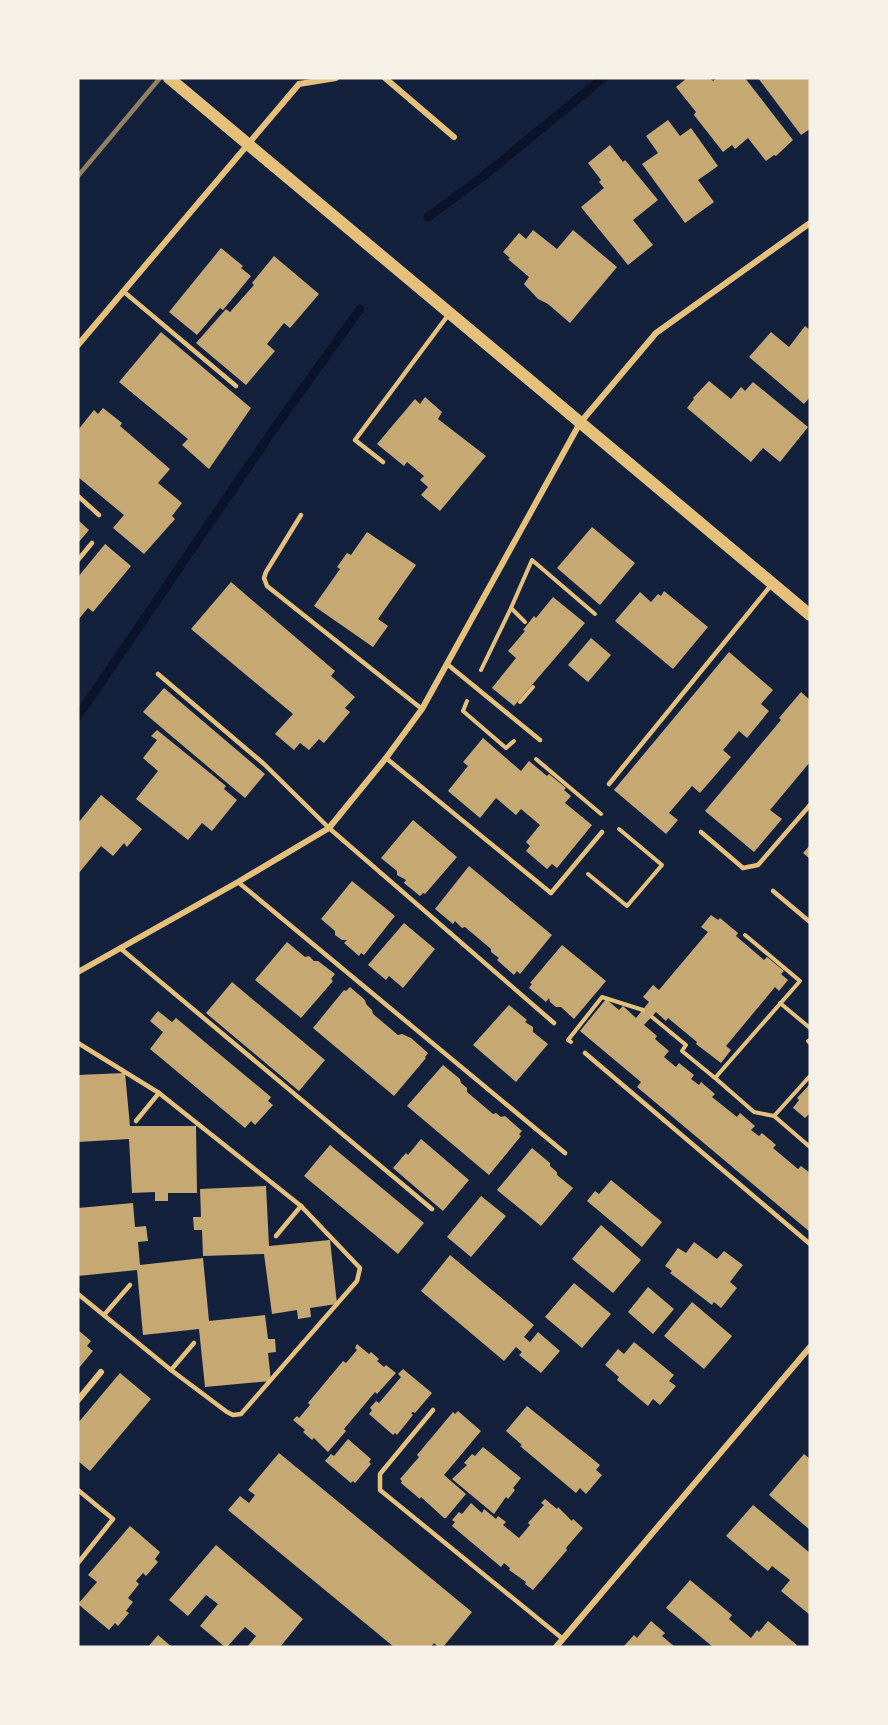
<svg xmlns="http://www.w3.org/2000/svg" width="888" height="1725" font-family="Jost,sans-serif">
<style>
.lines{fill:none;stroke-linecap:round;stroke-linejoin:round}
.stream{stroke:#0b132b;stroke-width:9}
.building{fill:#c6a872}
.path{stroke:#e5c07b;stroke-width:4}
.service{stroke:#e5c07b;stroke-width:4.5}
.minor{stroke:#e5c07b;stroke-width:6}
.secondary{stroke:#e5c07b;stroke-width:12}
.rail{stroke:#918062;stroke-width:4.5}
</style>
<rect width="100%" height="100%" fill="#14213d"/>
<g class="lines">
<g class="stream">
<path d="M428 217 481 178 603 78"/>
<path d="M78 716 271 433 360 309"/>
</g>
</g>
<g class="building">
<path d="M687 78H710L713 81 717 78H745L793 140 776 156 774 155 766 161 748 138 735 149 732 145 723 152 694 115 696 112 676 87Z"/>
<path d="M758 78H810V129L801 135Z"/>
<path d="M668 120 680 136 691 128 718 166 698 180 714 202 685 223 642 164 658 153 646 136Z"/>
<path d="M610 145 623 162 625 160 658 200 633 220 653 245 628 265 581 207 604 188 599 182 601 180 588 163Z"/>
<path d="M533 230 557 249 573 230 617 267 570 323 548 304 538 299 524 284 529 277 508 259 510 258 503 252 519 233 526 239Z"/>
<path d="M221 248 243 266 241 268 251 276 223 310 220 308 197 335 169 312Z"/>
<path d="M274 256 319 294 290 328 284 323 267 344 275 351 246 385 196 343 226 309 230 312 254 285 252 283Z"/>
<path d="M805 326 810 330V397L804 404 749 357 771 332 789 347Z"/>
<path d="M161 332 251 408 209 469 182 445 188 439 119 382Z"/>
<path d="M709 381 731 399 741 387 745 391 753 382 808 427 780 462 763 448 751 462 687 408 694 399 693 398Z"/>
<path d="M425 397 442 412 438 419 486 456 440 511 421 495 428 487 420 480 424 476 407 462 404 466 377 444 415 399 420 404Z"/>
<path d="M103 408 122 423 120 426 170 469 158 483 182 503 172 516 175 519 144 554 113 528 124 515 78 477V430L94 410 98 414Z"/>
<path d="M78 520 89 530 78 543Z"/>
<path d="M592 527 635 563 600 605 557 568Z"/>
<path d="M367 532 416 565 378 619 388 626 373 647 314 606 340 569 337 567 347 553 351 555Z"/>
<path d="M105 544 131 566 93 612 88 608 78 620V577Z"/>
<path d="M231 582 335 671 331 676 355 697 345 708 350 712 324 743 319 739 309 750 300 743 294 750 275 734 293 714 191 629Z"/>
<path d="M664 591 708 627 673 669 615 621 640 592 651 602 658 594 661 596Z"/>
<path d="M553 597 585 623 514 706 492 688 516 658 508 651 525 631 523 630 534 616 536 618Z"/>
<path d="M591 638 611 655 588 682 568 665Z"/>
<path d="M729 652 773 690 761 704 769 711 747 738 739 731 723 750 731 757 700 793 692 786 669 813 678 820 666 834 614 790Z"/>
<path d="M164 688 265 774 245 798 143 712Z"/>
<path d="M801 692 810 700V762L770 810 782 819 754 852 705 811 781 720 779 718Z"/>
<path d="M157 730 226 786 224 789 237 800 212 831 202 823 188 840 136 799 158 771 143 758 157 740 151 736Z"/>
<path d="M483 738 521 771 529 761 547 776 549 774 566 788 564 790 571 796 565 803 592 825 557 868 552 864 547 869 526 851 530 846 526 842 540 825 521 809 516 815 496 798 480 818 448 791 468 766 463 762Z"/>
<path d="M101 795 142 829 127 847 124 843 113 856 101 846 78 874V823Z"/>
<path d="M413 820 457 857 425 894 423 893 420 896 404 883 406 880 397 875V871L381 858Z"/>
<path d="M810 845V859L803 853Z"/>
<path d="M469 866 552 935 520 974 517 971 514 975 497 960 499 958 491 952V949L465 927 462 928 455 921 453 924 435 909Z"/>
<path d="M352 881 395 916 364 955 361 953 359 956 344 943 347 940H342L335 935V931L321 919Z"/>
<path d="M711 915 718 920 720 918 738 933 736 936 764 960 767 957 784 971 781 974 788 980 779 991 775 987 726 1046 731 1050 721 1063 696 1044 697 1042 668 1018 666 1021 656 1012 644 1025 657 1036 655 1039 669 1051 664 1057 676 1067 679 1063 694 1075 691 1079 699 1085 701 1082 715 1094 712 1097 737 1117 740 1113 755 1126 751 1130 759 1136 762 1133 776 1145 773 1148 798 1169 801 1166 810 1173V1232L637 1087 641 1082 580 1031 606 999 619 1010 623 1006 636 1018 649 1002 643 997 653 985 659 990 708 932 701 927Z"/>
<path d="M404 923 435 949 403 988 389 976 386 980 368 965Z"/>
<path d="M287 942 305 957 309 956 314 961H318L335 974 331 979 333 981 301 1018 255 980Z"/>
<path d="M562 945 606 981 574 1019 561 1007H556L550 1002 549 998 546 1002 529 988 532 984 530 983Z"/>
<path d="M232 982 325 1060 299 1091 206 1013Z"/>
<path d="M350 987 365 1000 366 1004 372 1010 373 1014 398 1035 402 1034 411 1038 428 1053 425 1057 426 1058 394 1096 313 1028 344 990 346 991Z"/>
<path d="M509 1005 527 1020 525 1022 533 1027V1032L548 1044 516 1082 473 1045Z"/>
<path d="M158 1011 172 1022 176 1018 271 1097 268 1101 273 1105 255 1125 251 1121 245 1128 150 1049 163 1032 150 1021Z"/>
<path d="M443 1065 460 1079 461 1083 467 1088V1092L493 1114 496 1113 501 1117 505 1116 522 1131 519 1134 521 1136 489 1175 407 1106Z"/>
<path d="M125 1073 130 1126H196L197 1193H168V1201H155V1192L132 1193 129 1139 78 1142V1075Z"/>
<path d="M810 1084V1113L805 1118 793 1108 799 1100 797 1098Z"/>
<path d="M421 1139 469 1180 443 1211 393 1168 406 1153 408 1155Z"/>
<path d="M330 1145 424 1223 398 1254 304 1176Z"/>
<path d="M532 1148 550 1163V1166L557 1172V1175L573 1188 541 1226 497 1190Z"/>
<path d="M611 1180 662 1222 642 1247 587 1201 595 1191 599 1194Z"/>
<path d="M266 1186 269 1246 330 1240 337 1304 310 1308 311 1317 298 1319 297 1310 272 1314 264 1254 203 1256 202 1230H194L193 1217H201L200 1189Z"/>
<path d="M481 1196 506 1216 471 1257 447 1237Z"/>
<path d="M133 1203 135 1227 146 1226 148 1241 138 1242 140 1265 203 1258 209 1321 265 1315 268 1339H275L276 1352 268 1353 271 1381 205 1387 199 1329 143 1335 137 1270 78 1276V1208Z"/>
<path d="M601 1225 641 1260 613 1293 572 1259Z"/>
<path d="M694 1242 717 1259 724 1251 743 1265 730 1282 737 1288 721 1308 714 1302 712 1305 670 1273 672 1271 665 1266 678 1248 686 1253Z"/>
<path d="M450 1255 534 1325 524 1337 530 1342 538 1332 560 1351 541 1373 519 1355 522 1352 516 1347 504 1361 421 1291Z"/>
<path d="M574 1283 611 1314 582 1348 545 1317Z"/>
<path d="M648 1287 674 1309 653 1334 628 1312Z"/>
<path d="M692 1302 732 1336 704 1369 664 1336Z"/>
<path d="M78 1330 91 1341 87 1346 93 1351 78 1369Z"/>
<path d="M634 1342 674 1375 669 1381 676 1386 660 1405 653 1399 648 1406 617 1380 619 1377 605 1365 618 1349 624 1354Z"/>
<path d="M357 1344 369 1354 371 1352 379 1359 377 1361 384 1367 386 1365 396 1373 377 1394 375 1392 344 1429 346 1431 328 1452 314 1438 312 1440 303 1432 305 1430 293 1420 297 1416 299 1418 310 1405 308 1403 343 1361 346 1363 357 1350 355 1348Z"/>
<path d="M403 1369 432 1393 415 1413 413 1412 411 1413 413 1415 397 1435 395 1433 393 1435 369 1414 372 1410 370 1408 376 1401 379 1403 401 1377 398 1374Z"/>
<path d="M120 1373 151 1399 90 1471 78 1461V1423Z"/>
<path d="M527 1406 600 1465 596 1470 602 1475 586 1494 580 1488 576 1493 520 1446 522 1445 506 1431Z"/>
<path d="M458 1411 481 1431 444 1475 466 1494 446 1518H444L421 1497 420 1499 401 1483 402 1481 400 1479 419 1457 417 1455 453 1412 455 1414Z"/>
<path d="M348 1439 371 1459 369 1462 371 1464 355 1483 353 1481 351 1483 325 1461 331 1454 334 1456Z"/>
<path d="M483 1447 521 1478 513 1488 515 1490 508 1499 506 1497 494 1514 452 1479 467 1465 464 1463 472 1454 475 1456Z"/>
<path d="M279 1453 472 1612 443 1647H438L434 1643 431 1647H394L228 1510 240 1496 249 1503 255 1495 248 1490Z"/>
<path d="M804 1454 810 1459V1530L769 1495Z"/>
<path d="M545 1499 557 1509 558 1507 572 1521 573 1519 583 1528 566 1548 567 1550 533 1590 525 1584 526 1582 509 1570 510 1568 504 1563 501 1567 452 1526 455 1522 452 1520 459 1512 462 1514 471 1503 482 1513 484 1509 496 1519 498 1516 506 1522 503 1525 519 1538 530 1525 528 1523 544 1505 541 1503Z"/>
<path d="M753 1505 810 1553V1615L781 1591 790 1580 772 1566 768 1571 726 1536Z"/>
<path d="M130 1526 160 1552 155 1559 158 1562 146 1576 143 1573 136 1581 139 1584 128 1598 133 1602 126 1611 129 1613 118 1626 115 1623 109 1630 78 1604 97 1582 88 1575Z"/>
<path d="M216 1545 303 1619 280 1647H247L256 1636 245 1627 227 1647H225L200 1626 218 1604 206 1595 188 1616 169 1600Z"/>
<path d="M690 1580 732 1615 729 1619 751 1638 757 1630 759 1632 768 1621 797 1645 796 1647H713L666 1608Z"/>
<path d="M651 1621 665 1633 662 1636 675 1647H623L634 1635 637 1638Z"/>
<path d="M158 1635 172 1647H148Z"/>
</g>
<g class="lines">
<g class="path">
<path d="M525 622 511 608 532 560 595 614"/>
<path d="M481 670 511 608"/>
<path d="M467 701 463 711 506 748 514 741"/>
<path d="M520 702 533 687"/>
<path d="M536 759 601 814"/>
<path d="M588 874 627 906 662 865 619 829"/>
<path d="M780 1003 810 1028"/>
<path d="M652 1017 686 1045 682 1051 715 1078 800 981 745 935"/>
<path d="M810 1040 808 1041 810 1043"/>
<path d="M571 1042 568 1040 602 997 643 1010"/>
<path d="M714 1077 754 1112 774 1116 810 1076"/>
<path d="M774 1116 810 1147"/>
</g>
<g class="service">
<path d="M123 291 236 386"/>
<path d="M383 462 355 440 449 314"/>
<path d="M78 496 99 515"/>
<path d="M301 515 266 572 264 578 267 586 422 709"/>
<path d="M78 560 92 543"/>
<path d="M447 664 540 740"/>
<path d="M158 674 264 764 329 828 554 1023"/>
<path d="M386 758 551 893 602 832"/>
<path d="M609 784 772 584"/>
<path d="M701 832 743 868 758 865 810 805"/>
<path d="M238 882 565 1153"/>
<path d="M773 891 810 922"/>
<path d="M120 948 432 1209"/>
<path d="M78 1043 159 1093 301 1206 360 1268 357 1281 241 1414 233 1415 227 1412 171 1370 78 1294"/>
<path d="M585 1053 810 1244"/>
<path d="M136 1121 159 1093"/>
<path d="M276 1236 301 1206"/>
<path d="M104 1315 130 1285"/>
<path d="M171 1370 194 1343"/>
<path d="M433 1410 380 1474V1490L563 1639"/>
<path d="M78 1490 113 1519 78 1563"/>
</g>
<g class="minor">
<path d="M385 78 454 137"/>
<path d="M78 345 299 84 336 78"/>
<path d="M78 972 238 882 329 828 386 758 422 709 580 423 656 333 810 223"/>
<path d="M78 1400 101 1372"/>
<path d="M556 1647 810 1347"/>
</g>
<path class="secondary" d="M169 78 810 615"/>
<path class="rail" d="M78 176 160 78"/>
</g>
<rect width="888" height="1725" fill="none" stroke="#f6f1e7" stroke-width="159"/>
</svg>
